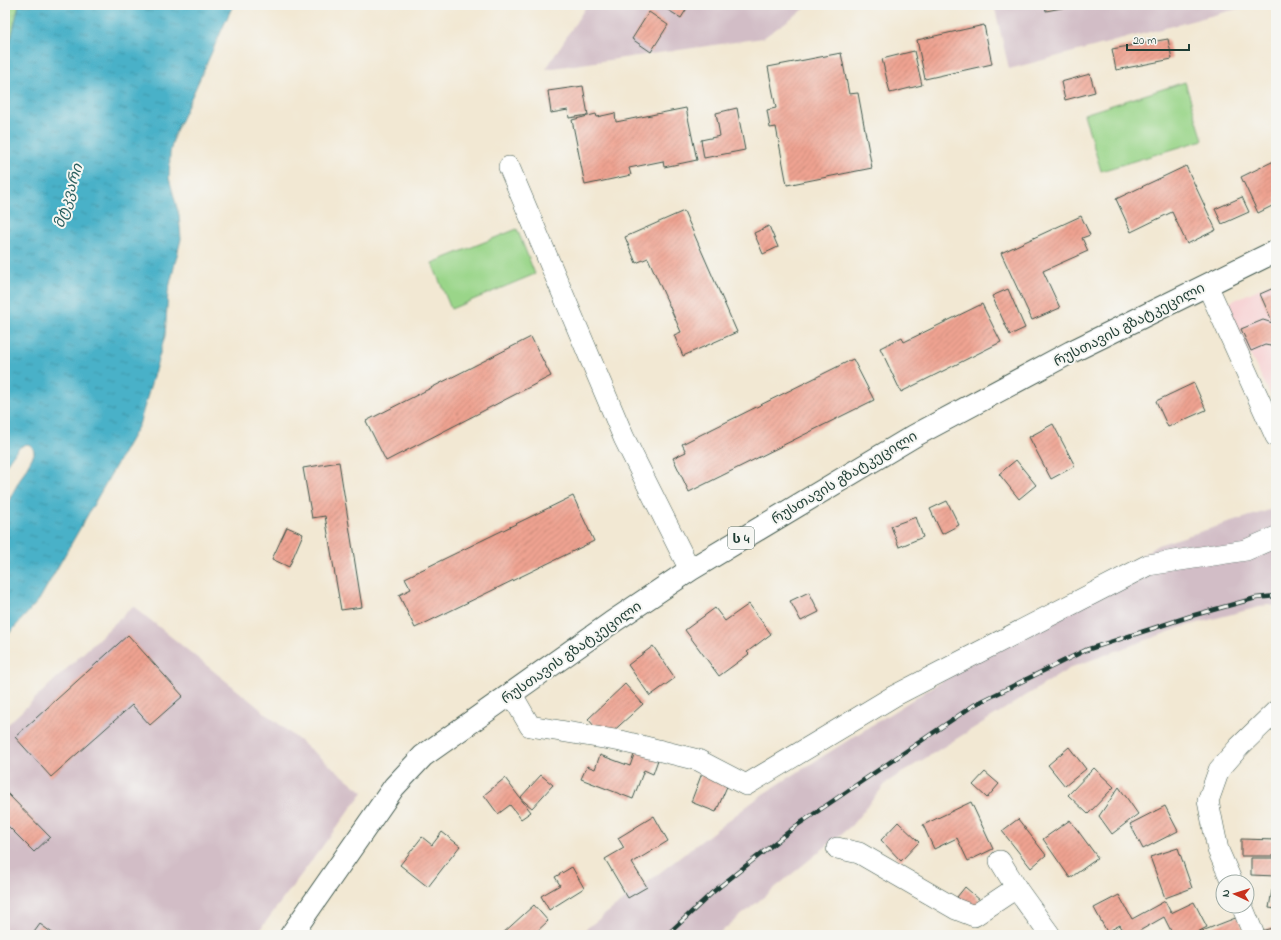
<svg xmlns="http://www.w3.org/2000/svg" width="1281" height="940" font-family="'Indie Flower','Noto Sans Georgian',sans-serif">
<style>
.built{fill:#f7cfd1}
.industrial{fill:#d2bdc6}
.grass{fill:url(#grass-dots);stroke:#5c895e}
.green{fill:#9ad589;stroke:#5c895e}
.water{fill:url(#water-ripples);stroke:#34777e}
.building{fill:url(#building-hatch)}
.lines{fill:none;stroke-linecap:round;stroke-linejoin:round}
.street-casing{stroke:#3f574c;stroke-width:22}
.highway-casing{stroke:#3f574c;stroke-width:24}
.street{stroke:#fff;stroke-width:21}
.highway{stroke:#fff;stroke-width:22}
.rail-casing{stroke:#1f3d34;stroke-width:4.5}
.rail{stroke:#f6f6f2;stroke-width:3;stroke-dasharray:9;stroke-linecap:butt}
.labels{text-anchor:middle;stroke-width:4;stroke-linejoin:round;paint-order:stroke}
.shield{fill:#f6f6f2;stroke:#60746d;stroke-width:1}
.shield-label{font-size:13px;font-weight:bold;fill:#1f3d34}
.street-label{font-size:14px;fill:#1f3d34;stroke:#f6f6f2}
.water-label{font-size:15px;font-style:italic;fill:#2c6060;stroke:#f6f6f2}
</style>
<defs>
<pattern id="grass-dots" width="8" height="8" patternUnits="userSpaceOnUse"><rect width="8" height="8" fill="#9ad589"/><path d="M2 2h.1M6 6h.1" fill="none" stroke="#7dae71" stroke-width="1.8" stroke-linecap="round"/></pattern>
<pattern id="water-ripples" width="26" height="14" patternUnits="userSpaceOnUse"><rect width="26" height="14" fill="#49b1c8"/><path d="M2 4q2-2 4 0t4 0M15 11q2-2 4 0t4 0" fill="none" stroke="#3c91a3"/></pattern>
<pattern id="building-hatch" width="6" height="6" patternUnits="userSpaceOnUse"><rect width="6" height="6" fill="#efa391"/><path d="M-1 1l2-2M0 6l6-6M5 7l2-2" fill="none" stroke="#c18677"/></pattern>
</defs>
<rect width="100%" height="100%" fill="#f6f6f2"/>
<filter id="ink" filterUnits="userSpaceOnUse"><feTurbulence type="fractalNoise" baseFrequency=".025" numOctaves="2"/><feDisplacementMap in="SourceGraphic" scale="8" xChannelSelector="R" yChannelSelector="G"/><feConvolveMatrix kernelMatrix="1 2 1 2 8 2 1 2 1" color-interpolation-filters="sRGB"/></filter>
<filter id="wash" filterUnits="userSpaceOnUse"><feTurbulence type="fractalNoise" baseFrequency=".012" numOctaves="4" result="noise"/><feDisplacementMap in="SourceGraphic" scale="16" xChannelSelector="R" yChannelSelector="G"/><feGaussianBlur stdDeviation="0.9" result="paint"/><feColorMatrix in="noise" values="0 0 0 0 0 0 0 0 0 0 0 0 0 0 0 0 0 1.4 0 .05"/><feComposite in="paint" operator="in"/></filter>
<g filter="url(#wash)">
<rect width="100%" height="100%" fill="#f2e8d3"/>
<path class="built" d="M1276 281V405L1224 305Z"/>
<g class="industrial">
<path d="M587 5H810L763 38 546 69Z"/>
<path d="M994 5H1252L1009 69Z"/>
<path d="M1276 508V606L1267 605 1182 627 1072 667 887 782 851 826 717 935H578L763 794 1158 545Z"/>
<path d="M133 606 363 792 256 935H5V727Z"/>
</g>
<path class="grass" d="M5 5H19L5 65Z"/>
<g class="green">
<path d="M1185 82 1203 140 1101 171 1084 114Z"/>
<path d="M517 229 535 274 451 309 432 263Z"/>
</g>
<path class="water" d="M19 5H233L174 136 170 153 169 178 179 215 181 239 168 292 165 336 139 425 39 600 5 638V512L11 496 34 454C34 447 29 441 22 446 16 449 9 461 5 466V65Z"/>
<g id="blocks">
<g class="building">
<path d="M660 5H689L681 18Z"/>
<path d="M734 5H744L741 9Z"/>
<path d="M1045 5H1072V6L1046 11Z"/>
<path d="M649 12 668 25 651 52 632 39Z"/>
<path d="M984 25 992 64 925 79 917 40Z"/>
<path d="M1168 39 1172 59 1116 70 1112 49Z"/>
<path d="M914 51 922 85 890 93 882 59Z"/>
<path d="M841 53 849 94 858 93 872 168 787 185 776 127 770 128 767 110 776 108 768 67Z"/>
<path d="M1090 74 1095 92 1065 100 1061 82Z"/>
<path d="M583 86 588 115 569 118 568 110 551 113 548 91Z"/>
<path d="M686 108 697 160 664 167 663 161 629 168 631 175 585 185 572 120 596 114 597 117 615 113 616 122Z"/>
<path d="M737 108 745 150 704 158 701 140 720 136 716 113Z"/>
<path d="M1276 160V204L1258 213 1241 177Z"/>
<path d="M1186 166 1216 230 1187 244 1172 212 1131 232 1116 199Z"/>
<path d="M1242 197 1249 212 1222 224 1215 209Z"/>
<path d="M684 211 737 332 683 356 674 335 681 332 648 258 636 263 625 237Z"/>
<path d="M1081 216 1090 235 1082 238 1088 251 1043 271 1060 308 1032 320 1001 253Z"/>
<path d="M769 226 778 247 763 254 754 233Z"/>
<path d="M1276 287V322L1273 323 1260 294Z"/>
<path d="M1008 289 1025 328 1010 335 992 296Z"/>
<path d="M982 304 1001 342 901 392 880 348 902 337 904 342Z"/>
<path d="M1263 320 1276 324V347L1265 345 1251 351 1241 329Z"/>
<path d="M531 337 551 376 386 461 366 421Z"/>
<path d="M853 359 874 400 689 492 673 458 686 452 682 444Z"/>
<path d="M1194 383 1206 410 1168 427 1156 401Z"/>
<path d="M1053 424 1075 466 1051 479 1029 437Z"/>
<path d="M1016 460 1036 485 1019 499 999 474Z"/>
<path d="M339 462 362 607 341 610 325 516 312 518 303 468Z"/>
<path d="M573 496 594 541 415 628 399 595 411 589 405 578Z"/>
<path d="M947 501 959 525 942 534 930 509Z"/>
<path d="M916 517 923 537 899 547 891 526Z"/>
<path d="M287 527 303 534 289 567 272 559Z"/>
<path d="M809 592 819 612 801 621 790 601Z"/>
<path d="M749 604 771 634 747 652 749 654 719 676 685 630 715 608 725 621Z"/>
<path d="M128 635 183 696 150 725 132 705 51 777 15 737Z"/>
<path d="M653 646 675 678 650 696 628 665Z"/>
<path d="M625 684 643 704 609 735 601 734 588 719Z"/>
<path d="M1069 747 1086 769 1065 786 1048 765Z"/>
<path d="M636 749 659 757 653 774 644 770 633 799 581 779 587 766 595 769 600 755 630 766Z"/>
<path d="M1094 768 1114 787 1088 814 1068 795Z"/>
<path d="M985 772 999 784 987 798 973 785Z"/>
<path d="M702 773 728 784 716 812 691 802Z"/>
<path d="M541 775 553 785 532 808 520 798 531 812 521 819 510 805 498 814 484 795 505 778 520 798Z"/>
<path d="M1119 787 1138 814 1112 834 1099 816Z"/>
<path d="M7 793 50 837 34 852 5 823V795Z"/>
<path d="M971 802 993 849 968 861 957 838 934 849 923 825Z"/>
<path d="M1165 806 1178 831 1143 849 1130 824Z"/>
<path d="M654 816 668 841 632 863 647 887 628 898 605 859 624 848 618 838Z"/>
<path d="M1018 819 1046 855 1031 868 1002 831Z"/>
<path d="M1070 820 1098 858 1070 878 1043 839Z"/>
<path d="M898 822 919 842 901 861 881 840Z"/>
<path d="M442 832 460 846 428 887 400 865 422 837 432 845Z"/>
<path d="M1241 839 1276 840V856H1241Z"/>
<path d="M1178 848 1192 888 1165 898 1150 857Z"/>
<path d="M1251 858H1276V876L1251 875Z"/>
<path d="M572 867 584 888 549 910 541 896 560 885 555 877Z"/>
<path d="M965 887 981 901 973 911 957 897Z"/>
<path d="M1272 890H1276V909L1269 908Z"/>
<path d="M1119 895 1132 919 1165 901 1171 913 1194 902 1207 927 1192 935 1238 917 1245 935H1173L1164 917 1134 934V935H1125L1120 925 1107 932 1094 908Z"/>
<path d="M534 905 548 921 533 935H501Z"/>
<path d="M40 924 55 935H32Z"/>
<path d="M1276 927V935H1262L1261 931Z"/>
</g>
</g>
</g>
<g filter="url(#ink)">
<use href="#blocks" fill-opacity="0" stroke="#3f574c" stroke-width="1"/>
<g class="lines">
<defs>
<g id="street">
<path d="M509 167 624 438 690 570"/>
<path d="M1207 285 1276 437"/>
<path d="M511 693 530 726 621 741 698 760 746 785 894 696 1148 565 1246 550 1276 537"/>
<path d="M837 848 859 853 956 909 974 916 1016 888"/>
<path d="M1000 861 1019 892 1050 935"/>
<path d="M1232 882 1218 850 1208 801 1219 770 1239 747 1276 711"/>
<path d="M1242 906 1254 935"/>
</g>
<path id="highway" d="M291 935 394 787 423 756 611 623 690 570 914 436 1071 352 1276 251"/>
</defs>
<use href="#street" class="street-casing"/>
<use href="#highway" class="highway-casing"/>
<use href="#street" class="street"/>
<use href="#highway" class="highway"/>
<defs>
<path id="rail" d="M667 935 713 892 796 826 974 705 1086 650 1191 616 1256 598 1276 596"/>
</defs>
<use href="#rail" class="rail-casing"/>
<use href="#rail" class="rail"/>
</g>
</g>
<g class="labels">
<rect class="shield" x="728" y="527" width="26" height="22" rx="3"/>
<g class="shield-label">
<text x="741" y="543">ს 4</text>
</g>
<g class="street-label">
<text transform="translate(1129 324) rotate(-27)" y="5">რუსთავის გზატკეცილი</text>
<text transform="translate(844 477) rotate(-31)" y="5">რუსთავის გზატკეცილი</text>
<text transform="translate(571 652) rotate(-35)" y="5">რუსთავის გზატკეცილი</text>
</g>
<g class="water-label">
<text transform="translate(68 196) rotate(-73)" y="5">მტკვარი</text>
</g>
</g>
<rect width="1281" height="940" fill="none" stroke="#f6f6f2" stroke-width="20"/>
<g transform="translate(1235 894) rotate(274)"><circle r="19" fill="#f6f6f2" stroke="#a0aca6"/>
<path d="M0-3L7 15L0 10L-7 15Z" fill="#c8321e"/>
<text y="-6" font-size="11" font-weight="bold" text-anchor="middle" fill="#1f3d34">N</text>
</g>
<path d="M1127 44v6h62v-6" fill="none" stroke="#1f3d34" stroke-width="2"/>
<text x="1133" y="44" font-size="12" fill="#1f3d34" stroke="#f6f6f2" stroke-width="3" paint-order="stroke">20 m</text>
</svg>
